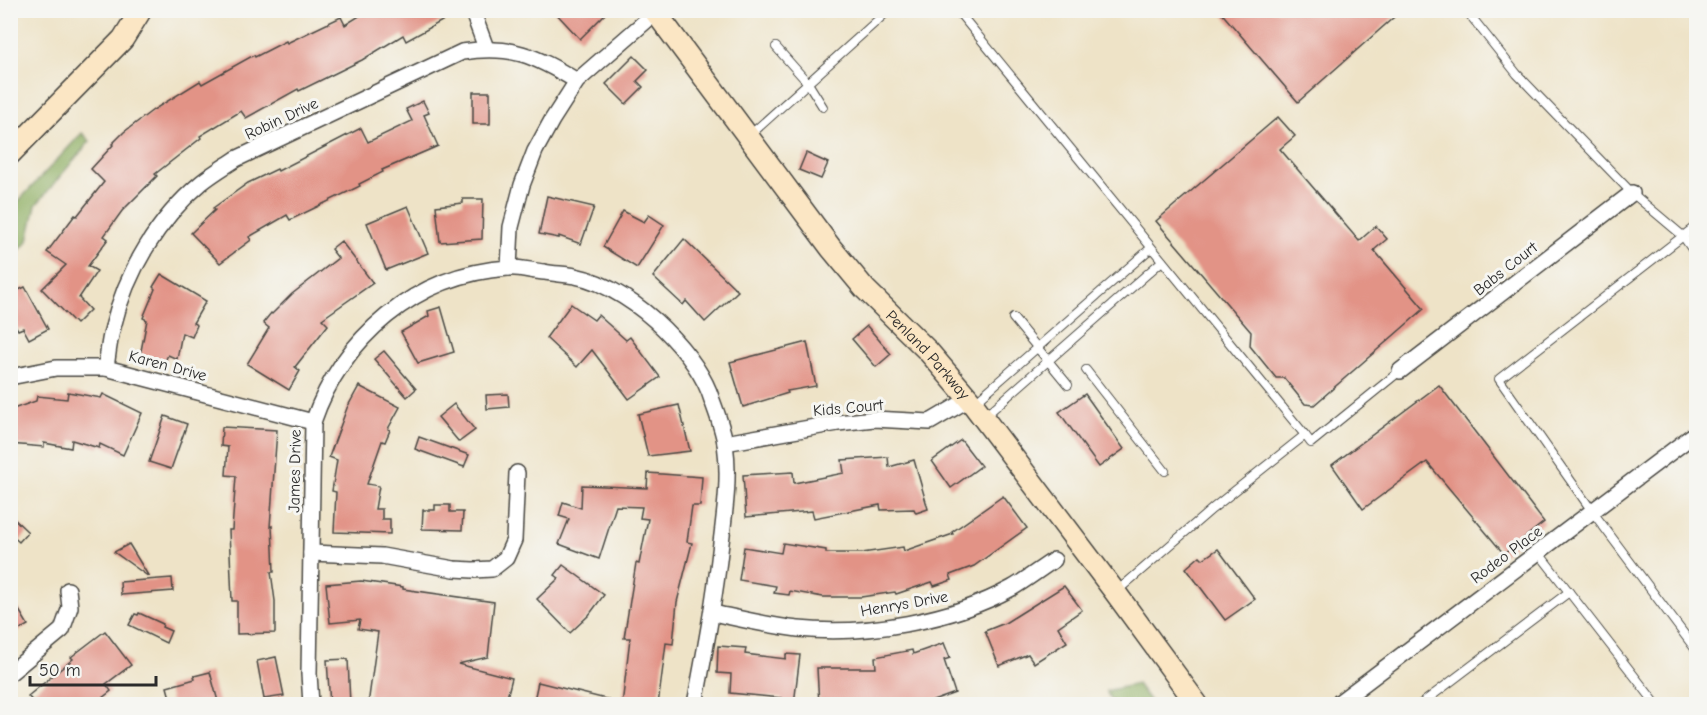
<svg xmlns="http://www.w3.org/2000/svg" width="1707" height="715" font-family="'Comic Neue',sans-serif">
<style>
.forest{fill:#8dad61;stroke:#5c6c46;stroke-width:1.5}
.building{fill:#e29386}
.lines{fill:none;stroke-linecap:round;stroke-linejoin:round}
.lane-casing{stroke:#484742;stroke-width:10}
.street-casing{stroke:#484742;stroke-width:18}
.secondary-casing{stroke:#484742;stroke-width:24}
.lane{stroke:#fff;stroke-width:8}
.street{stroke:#fff;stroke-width:15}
.secondary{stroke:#fbe6c4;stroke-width:21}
.labels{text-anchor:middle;stroke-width:6;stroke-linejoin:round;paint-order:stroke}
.street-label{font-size:16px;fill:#2b2b2b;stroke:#f6f6f2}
</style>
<rect width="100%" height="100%" fill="#f6f6f2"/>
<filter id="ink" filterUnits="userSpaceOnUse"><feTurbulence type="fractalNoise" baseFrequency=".0167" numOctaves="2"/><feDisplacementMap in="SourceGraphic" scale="12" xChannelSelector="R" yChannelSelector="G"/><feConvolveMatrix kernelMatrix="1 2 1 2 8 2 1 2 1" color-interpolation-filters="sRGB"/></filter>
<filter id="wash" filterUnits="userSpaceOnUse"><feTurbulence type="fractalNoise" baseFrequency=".008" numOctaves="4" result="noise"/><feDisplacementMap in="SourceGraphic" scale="24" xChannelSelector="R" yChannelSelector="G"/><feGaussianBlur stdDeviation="1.35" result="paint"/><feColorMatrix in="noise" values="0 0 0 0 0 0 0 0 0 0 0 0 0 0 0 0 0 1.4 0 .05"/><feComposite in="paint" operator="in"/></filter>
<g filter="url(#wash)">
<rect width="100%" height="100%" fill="#eee3c7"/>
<g class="forest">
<path d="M82 133 90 141 36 205 28 241 11 259V209Z"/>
<path d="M1137 684 1152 704H1113L1106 691Z"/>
</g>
<g id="blocks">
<g class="building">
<path d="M369 10H462L406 41 403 35 362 60 299 91 298 89 246 118 241 111 200 136 201 138 155 174 157 176 122 211 104 236 108 239 88 266 97 271 79 298 90 310 76 324 42 289 66 265 47 252 75 215 77 216 104 182 91 169 113 145 112 144 124 132 153 110 200 81 202 84 254 55 255 57 286 41 287 43 341 17 345 25Z"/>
<path d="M553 10H609L580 39Z"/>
<path d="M1219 10H1402L1298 102Z"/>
<path d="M634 56 648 70 637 81 643 87 626 104 606 84Z"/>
<rect x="473" y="92" width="17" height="32"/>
<path d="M423 101 429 113 424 115 438 146 382 170 383 172 359 184 360 186 290 220 287 215 249 237 251 240 220 263 191 233 215 210 213 208 248 183 277 169 278 171 361 128 368 142 412 121 406 109Z"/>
<path d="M1278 117 1295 136 1280 149 1359 241 1376 226 1387 239 1374 250 1424 309 1314 405 1305 404 1284 378H1276L1250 346 1251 332 1156 221Z"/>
<path d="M806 153 828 163 821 179 799 170Z"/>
<path d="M547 196 594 207 581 244 559 236V238L539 234Z"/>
<path d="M463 199H483L482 239 440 242 436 206 463 203Z"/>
<path d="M408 206 428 253 386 270 367 223Z"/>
<path d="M623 211 644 222 649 215 664 225 637 268 603 247Z"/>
<path d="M684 239 738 291 705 322 686 301 683 305 653 277Z"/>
<path d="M341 241 373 283 322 319 328 325 295 367 300 371 289 390 247 364 269 328 263 323 271 313 272 314 292 294 338 258 331 249Z"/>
<path d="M161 274 206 301 193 323 197 325 192 337 182 333 177 359 168 355 165 361 140 356 147 320 143 318 155 289 153 287Z"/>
<path d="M25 287 48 329 29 339 23 328 18 330 10 317 16 313 10 303V294Z"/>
<path d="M571 304 594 320 598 315 626 340 630 337 660 377 629 399 592 350 577 367 546 338Z"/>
<path d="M441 307 454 352 418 363 401 332 429 316 428 311Z"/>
<path d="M867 326 891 354 876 367 852 339Z"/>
<path d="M807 342 816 386 787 391 788 393 743 407 730 362Z"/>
<path d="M384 351 416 389 407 397 374 359Z"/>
<path d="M1439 385 1544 522 1504 554 1427 462 1363 509 1332 465Z"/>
<path d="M359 386 400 407 388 429 390 430 385 442 382 441 367 484 379 486 375 509H382V519H390V534L334 532 336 492 332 491 337 460 329 457 347 408Z"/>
<path d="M68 392 101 398 103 394 142 413 123 455 100 444 99 448 72 440 71 448 44 443V447L10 444V410L36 401 37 396 67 399Z"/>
<path d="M508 394 509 407 487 409 486 395Z"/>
<path d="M1085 394 1124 449 1099 467 1059 412Z"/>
<path d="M454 404 475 430 459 442 438 417Z"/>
<path d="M679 405 690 451 648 456 638 414Z"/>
<path d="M165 416 187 424 171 469 149 462Z"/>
<path d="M222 427 277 430 270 527 272 526 274 572H271L275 601V633L237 634V601H232L229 530H232L236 476 226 475 228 447 221 446Z"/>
<path d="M419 437 469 455 464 467 415 449Z"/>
<path d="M961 440 981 466 951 488 932 461Z"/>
<path d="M888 457 889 467 914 460 928 509 916 513 914 509 881 510 880 505 814 518 812 511 746 517 743 475 793 472 794 483 844 473 842 460Z"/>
<path d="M648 473 702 477 700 506H692L687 542 692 543 677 602 673 644 666 643 658 705H622L630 638H624L636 563 639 564 648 519 640 518 642 507 616 506 599 559 559 544 569 519 559 516 563 502 581 508 582 485 647 488Z"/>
<path d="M1003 496 1027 528 974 566 950 575 952 580 934 586 932 582 896 594 895 592 861 597H823L790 591 789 595 774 593 776 586 739 580 744 547 781 553 783 543 826 550V553H862L903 547 904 551 953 534 952 532Z"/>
<path d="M435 505H450V512H463L462 530 422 529 423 510H435Z"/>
<path d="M10 515 28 532 19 542 10 534Z"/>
<path d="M129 544 149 577 114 552Z"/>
<path d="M1218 549 1255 599 1225 620 1186 568 1200 556 1203 559Z"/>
<path d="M563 565 604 595 589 615 570 633 537 599 559 578 555 575Z"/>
<path d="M172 578 173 591 121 595 120 582Z"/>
<path d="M361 581 403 587V589L494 602 488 657 458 664 512 678 505 705H368L378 632 358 629 360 620 330 623 326 584Z"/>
<path d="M1064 586 1082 610 1058 627 1067 642 1034 663 1028 654 999 666 985 631 1005 623Z"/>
<path d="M10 595 28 625 10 635Z"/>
<path d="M139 613 163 624 162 627 171 631 166 643 129 625 135 614 138 615Z"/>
<path d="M105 631 131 665 106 684 111 691 93 705H36L28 696 73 659 71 657Z"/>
<path d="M944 643 950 658 944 660 955 693 922 705H819L817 668H876L875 657 912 650 913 654Z"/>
<path d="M718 646 746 648 745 654 786 659V654L800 655 794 704 781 703V698L730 693 731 674 717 673Z"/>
<path d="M276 657 284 696 264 699 257 661Z"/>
<path d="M348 659 350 705H330L327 660Z"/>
<path d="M210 672 219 705H172L167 687 195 679 194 676Z"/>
<path d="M538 682 610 700 609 705H533Z"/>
</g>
</g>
</g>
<g filter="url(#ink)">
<use href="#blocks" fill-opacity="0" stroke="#484742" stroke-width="1.5"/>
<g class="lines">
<defs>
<g id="lane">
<path d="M957 10 1305 435"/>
<path d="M1466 10 1517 74 1632 193 1683 236 1696 255"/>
<path d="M776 47 808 83 823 107"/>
<path d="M749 136 889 10"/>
<path d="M1696 226 1499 379 1592 511 1696 650"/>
<path d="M1013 318 1068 385"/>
<path d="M1086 370 1165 471"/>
<path d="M974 403 1151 248"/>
<path d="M984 417 1162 261"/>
<path d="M1538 552 1656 704"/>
<path d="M1116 592 1212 509 1305 435 1311 443 1400 371"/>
<path d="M1421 704 1569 592"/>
</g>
<g id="street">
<path d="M472 10 486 48"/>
<path d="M509 268 511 227 522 185 535 151 552 120 577 81 655 13"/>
<path d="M106 368C108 354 109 340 113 327 126 272 158 219 201 183 212 174 224 167 236 159L462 52C512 44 535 56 577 81"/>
<path d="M1400 371 1632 193"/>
<path d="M10 377 56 368H106L313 422"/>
<path d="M725 443 838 423 874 419 930 422 969 399"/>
<path d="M311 553 382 556 454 569 473 570 492 569 506 558 514 540 517 473"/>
<path d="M713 613C741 619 770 626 798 629 866 636 952 621 1012 588 1026 580 1040 569 1054 560"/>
<path d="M10 673 62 630 70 607 68 590"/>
<path d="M311 704 309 674 313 422C342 338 416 274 508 268 519 267 532 271 544 272 554 274 565 274 575 276 607 282 642 307 664 329 683 348 704 374 712 400 717 414 723 429 725 443 730 477 725 510 721 543 715 598 705 651 695 704"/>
<path d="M1337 704 1696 433"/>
</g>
<g id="secondary">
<path id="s1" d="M654 10 831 248 865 289 928 351 969 399 1115 592 1197 704"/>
<path d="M10 154 123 39 141 10"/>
</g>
</defs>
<use href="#lane" class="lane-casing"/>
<use href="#street" class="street-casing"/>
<use href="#secondary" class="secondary-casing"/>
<use href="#lane" class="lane"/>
<use href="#street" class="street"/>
<use href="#secondary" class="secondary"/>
</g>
</g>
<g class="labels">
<g class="street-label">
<text transform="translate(281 118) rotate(-25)" y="6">Robin Drive</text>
<text transform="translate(1505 268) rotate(-38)" y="6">Babs Court</text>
<text dy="6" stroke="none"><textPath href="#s1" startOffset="441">Penland Parkway</textPath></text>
<text transform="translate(168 365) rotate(15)" y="6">Karen Drive</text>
<text transform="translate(848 407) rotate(-5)" y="6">Kids Court</text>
<text transform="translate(294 471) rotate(-89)" y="6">James Drive</text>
<text transform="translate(1506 554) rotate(-37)" y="6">Rodeo Place</text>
<text transform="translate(904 603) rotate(-10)" y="6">Henrys Drive</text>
</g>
</g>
<rect width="1707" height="715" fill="none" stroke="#f6f6f2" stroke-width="36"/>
<path d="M30 676v9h126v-9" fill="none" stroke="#2b2b2b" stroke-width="3"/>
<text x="39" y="676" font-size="18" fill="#2b2b2b" stroke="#f6f6f2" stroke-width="4.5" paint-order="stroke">50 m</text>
</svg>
